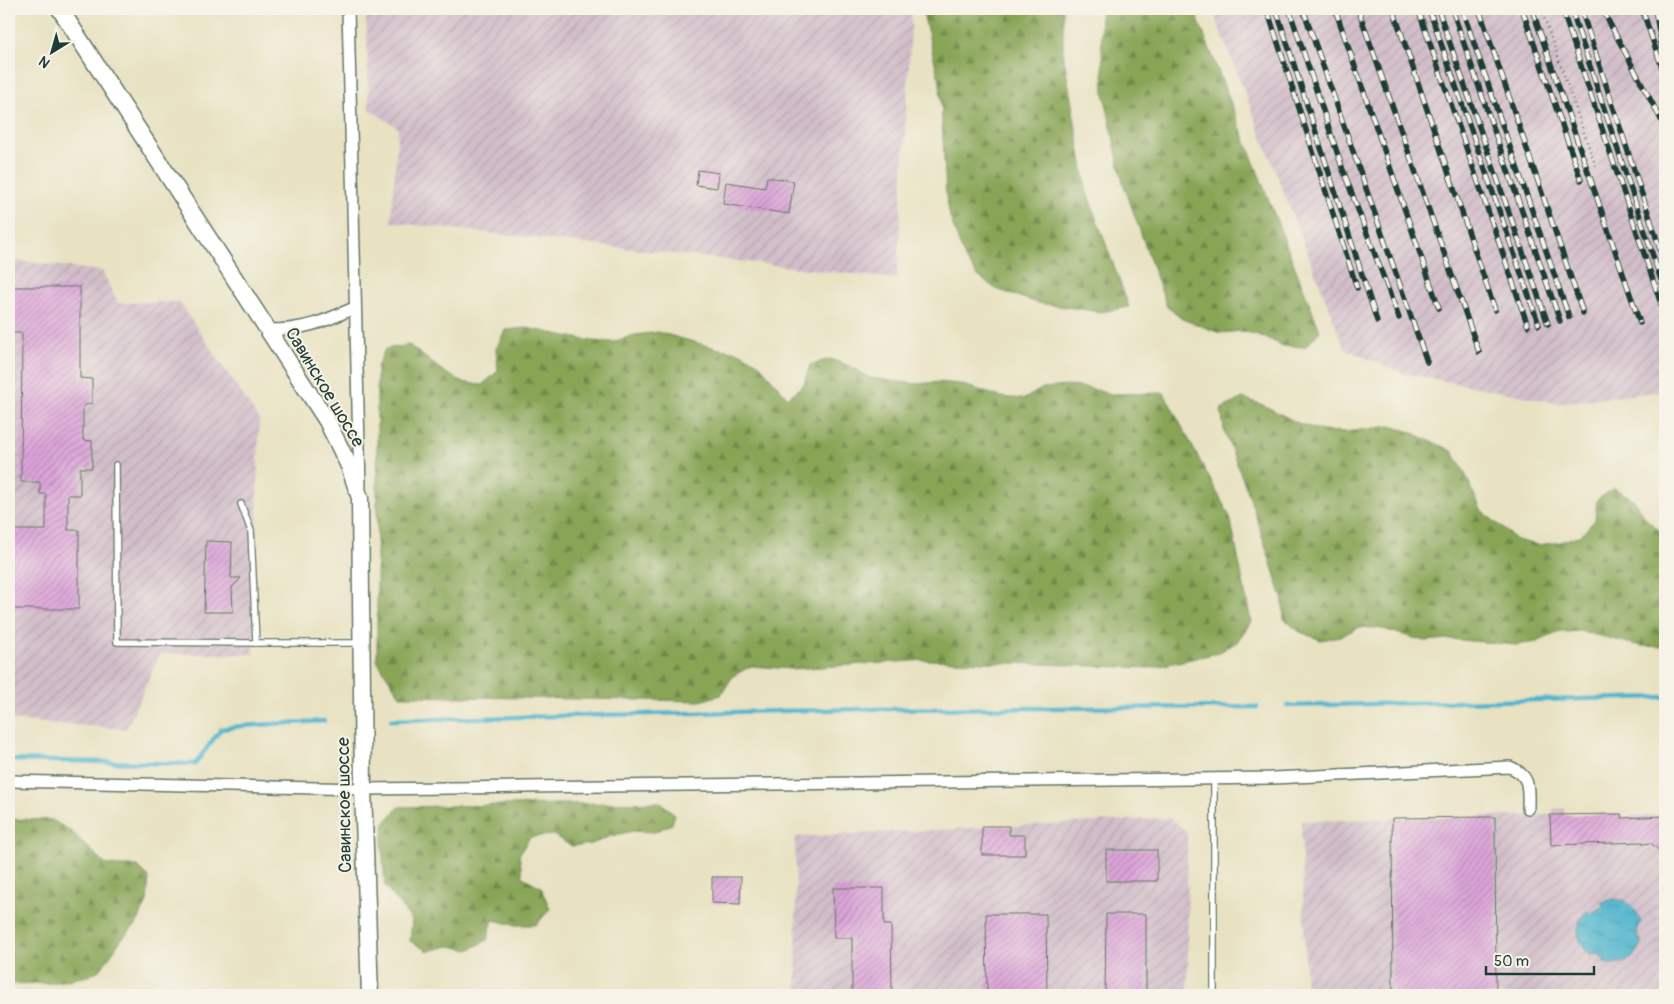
<svg xmlns="http://www.w3.org/2000/svg" width="1674" height="1004" font-family="Pangolin,sans-serif">
<style>
.industrial{fill:url(#industrial-furrows)}
.forest{fill:url(#forest-firs);stroke:#547146}
.water{fill:url(#water-ripples);stroke:#367880}
.lines{fill:none;stroke-linecap:round;stroke-linejoin:round}
.stream{stroke:#4eb4cd;stroke-width:4.5}
.building{fill:url(#building-hatch)}
.lane-casing{stroke:#657766;stroke-width:8}
.street-casing{stroke:#657766;stroke-width:14}
.secondary-casing{stroke:#657766;stroke-width:19}
.path{stroke:#657766;stroke-width:2.5;stroke-dasharray:1 4;stroke-linecap:butt}
.lane{stroke:#fff;stroke-width:5.5}
.street{stroke:#fff;stroke-width:11}
.secondary{stroke:#fff;stroke-width:16}
.rail-casing{stroke:#1f3d34;stroke-width:5.5}
.rail{stroke:#f7f3e8;stroke-width:4;stroke-dasharray:11;stroke-linecap:butt}
.labels{text-anchor:middle;stroke-width:4;stroke-linejoin:round;paint-order:stroke}
.street-label{font-size:18px;fill:#1f3d34;stroke:#f7f3e8}
</style>
<defs>
<pattern id="industrial-furrows" width="10" height="10" patternUnits="userSpaceOnUse" patternTransform="scale(1.25)"><rect width="10" height="10" fill="#d1bdc9"/><path d="M-1 1l2-2M0 10L10 0M9 11l2-2" fill="none" stroke="#b3a3ad"/></pattern>
<pattern id="forest-firs" width="22" height="20" patternUnits="userSpaceOnUse" patternTransform="scale(1.25)"><rect width="22" height="20" fill="#88a557"/><path d="M5 1l3.5 6h-7zM16 11l3.5 6h-7z" fill="#6f8849"/></pattern>
<pattern id="water-ripples" width="26" height="14" patternUnits="userSpaceOnUse" patternTransform="scale(1.25)"><rect width="26" height="14" fill="#4eb4cd"/><path d="M2 4q2-2 4 0t4 0M15 11q2-2 4 0t4 0" fill="none" stroke="#4094a7"/></pattern>
<pattern id="building-hatch" width="6" height="6" patternUnits="userSpaceOnUse" patternTransform="scale(1.25)"><rect width="6" height="6" fill="#dca4d9"/><path d="M-1 1l2-2M0 6l6-6M5 7l2-2" fill="none" stroke="#b287b1"/></pattern>
</defs>
<rect width="100%" height="100%" fill="#f7f3e8"/>
<filter id="ink" filterUnits="userSpaceOnUse"><feTurbulence type="fractalNoise" baseFrequency=".02" numOctaves="2"/><feDisplacementMap in="SourceGraphic" scale="10" xChannelSelector="R" yChannelSelector="G"/><feConvolveMatrix kernelMatrix="1 2 1 2 8 2 1 2 1" color-interpolation-filters="sRGB"/></filter>
<filter id="wash" filterUnits="userSpaceOnUse"><feTurbulence type="fractalNoise" baseFrequency=".0096" numOctaves="4" result="noise"/><feDisplacementMap in="SourceGraphic" scale="20" xChannelSelector="R" yChannelSelector="G"/><feGaussianBlur stdDeviation="1.12" result="paint"/><feColorMatrix in="noise" values="0 0 0 0 0 0 0 0 0 0 0 0 0 0 0 0 0 1.4 0 .05"/><feComposite in="paint" operator="in"/></filter>
<g filter="url(#wash)">
<rect width="100%" height="100%" fill="#e8e2c2"/>
<g class="industrial">
<path d="M366 9H912L897 279 391 222 398 128 369 109Z"/>
<path d="M1212 9H1665V391L1559 403 1403 373 1345 349Z"/>
<path d="M9 260 102 271 118 303 179 302 259 419 254 654H160L126 729 9 720Z"/>
<path d="M1564 808 1565 816 1621 814 1622 817 1665 815V995H1306L1301 821 1553 815V809Z"/>
<path d="M1170 818 1187 832 1188 995H797L795 837Z"/>
<path d="M182 990V995H9V992Z"/>
</g>
<g class="forest">
<path d="M922 9H1063V52L1087 193 1129 307 1102 312 1038 303 996 289 978 276 965 259 950 217 946 195 940 83Z"/>
<path d="M1100 9H1194L1320 331 1305 347 1283 346 1265 337 1242 331 1220 333 1182 319 1167 307 1122 180 1104 93Z"/>
<path d="M527 328 591 341 612 342 635 335 658 332 719 349 739 352 758 363 788 398 804 384 810 365 830 359 850 366 870 378 917 384 939 382 960 384 1001 397 1024 399 1043 388 1068 386 1089 388 1110 394 1164 393 1230 517 1251 622 1237 642 1218 653 1151 668 927 660 791 669 751 666 733 676 721 695 700 701 400 696 377 661V367L385 349 409 345 444 372 462 382 482 385 498 371 496 349 505 330Z"/>
<path d="M1243 398 1263 405 1300 424 1323 431 1346 432 1390 426 1411 432 1452 451 1464 471 1481 510 1517 540 1538 545 1560 542 1581 535 1595 520 1597 500 1614 488 1633 499 1646 519 1665 535V647L1641 646 1579 631 1557 633 1537 642 1516 645 1449 639 1424 641 1383 629 1360 627 1341 636 1321 640 1300 632 1284 619 1283 601 1250 498 1224 430 1221 409Z"/>
<path d="M660 802 675 814 672 824 654 832 633 831 611 836 592 844 571 846 553 835 530 837 519 855 523 877 541 887 550 909 536 925H515L493 920 487 940 469 950 449 946 428 951 410 941 412 920 385 886 382 843 385 822 399 807Z"/>
<path d="M9 819 52 820 72 832 105 864 117 866H138L149 877 147 902 137 923 121 940 101 969 89 976 50 983 9 984Z"/>
</g>
<path class="water" d="M1614 899C1629 900 1636 909 1641 923L1638 924 1637 938 1641 939C1641 958 1621 967 1604 963L1606 959 1593 952 1591 955C1577 944 1573 925 1587 911L1590 914 1603 906 1602 902Z"/>
<g class="lines">
<g class="stream">
<path d="M1287 706 1665 697"/>
<path d="M391 720 864 709 1257 707"/>
<path d="M9 760 195 764 221 729 241 726 324 721"/>
</g>
</g>
<g id="blocks">
<g class="building">
<path d="M698 170 719 173 717 188 696 185Z"/>
<path d="M767 177 794 181 789 214 723 204 726 182 765 188Z"/>
<path d="M9 287H80V378L92 379V403L83 406V440L92 441V468H80V495H68V530H79V609H9V530H46V494H40V482H21L22 333H9Z"/>
<path d="M206 541 232 542 231 578H241L232 587 233 612H204Z"/>
<path d="M1621 814 1622 818 1665 816V856L1651 843 1643 844V842L1551 845 1550 815Z"/>
<path d="M1495 817 1496 995H1393L1392 818Z"/>
<path d="M982 826H1009V835H1025V855H982Z"/>
<rect x="1106" y="850" width="51" height="31"/>
<path d="M712 877H741L740 904 712 903Z"/>
<path d="M833 888H884V925H891L892 995H852V938H834Z"/>
<path d="M986 914H1046L1047 995H987Z"/>
<path d="M1106 914H1146V995H1105Z"/>
</g>
</g>
</g>
<g filter="url(#ink)">
<use href="#blocks" fill-opacity="0" stroke="#657766" stroke-width="1"/>
<g class="lines">
<defs>
<g id="lane">
<path d="M116 465 117 642 256 643"/>
<path d="M241 504 251 531 256 643H359"/>
<path d="M1214 995V777"/>
</g>
<g id="street">
<path d="M348 9 360 487"/>
<path d="M268 330C304 330 323 322 354 308"/>
<path d="M9 781 363 789 1273 778 1510 767C1531 776 1528 788 1528 808"/>
</g>
<path id="secondary" d="M60 9 327 421 349 466 360 498 363 789 370 995"/>
</defs>
<use href="#lane" class="lane-casing"/>
<use href="#street" class="street-casing"/>
<use href="#secondary" class="secondary-casing"/>
<path class="path" d="M1541 9 1596 167"/>
<use href="#lane" class="lane"/>
<use href="#street" class="street"/>
<use href="#secondary" class="secondary"/>
<defs>
<g id="rail">
<path d="M1267 9 1357 288"/>
<path d="M1276 9 1377 321"/>
<path d="M1289 9 1343 170 1399 318"/>
<path d="M1303 9 1427 362"/>
<path d="M1335 9 1439 308"/>
<path d="M1358 9 1479 352"/>
<path d="M1393 9 1495 310"/>
<path d="M1418 9 1528 326"/>
<path d="M1429 9 1539 325"/>
<path d="M1438 9 1548 324"/>
<path d="M1452 9 1560 321"/>
<path d="M1462 9 1569 317"/>
<path d="M1479 9 1583 313"/>
<path d="M1522 9 1581 180"/>
<path d="M1532 9 1640 323"/>
<path d="M1562 9 1665 316"/>
<path d="M1571 9 1665 292"/>
<path d="M1581 9 1665 264"/>
<path d="M1602 9 1665 127"/>
<path d="M1642 9 1665 76"/>
<path d="M1655 9 1662 48"/>
</g>
</defs>
<use href="#rail" class="rail-casing"/>
<use href="#rail" class="rail"/>
</g>
</g>
<g class="labels">
<g class="street-label">
<text transform="translate(325 387) rotate(59)" y="6">Савинское шоссе</text>
<text transform="translate(344 805) rotate(-91)" y="6">Савинское шоссе</text>
</g>
</g>
<rect width="1674" height="1004" fill="none" stroke="#f7f3e8" stroke-width="30"/>
<g transform="translate(52 52) rotate(217)" stroke="#f7f3e8" stroke-width="4" paint-order="stroke">
<path d="M0-4L9 19L0 12L-9 19Z" fill="#1f3d34"/>
<text y="-8" font-size="14" font-weight="bold" text-anchor="middle" fill="#1f3d34">N</text>
</g>
<path d="M1486 966v8h108v-8" fill="none" stroke="#1f3d34" stroke-width="2.5"/>
<text x="1494" y="966" font-size="15" fill="#1f3d34" stroke="#f7f3e8" stroke-width="4" paint-order="stroke">50 m</text>
</svg>
